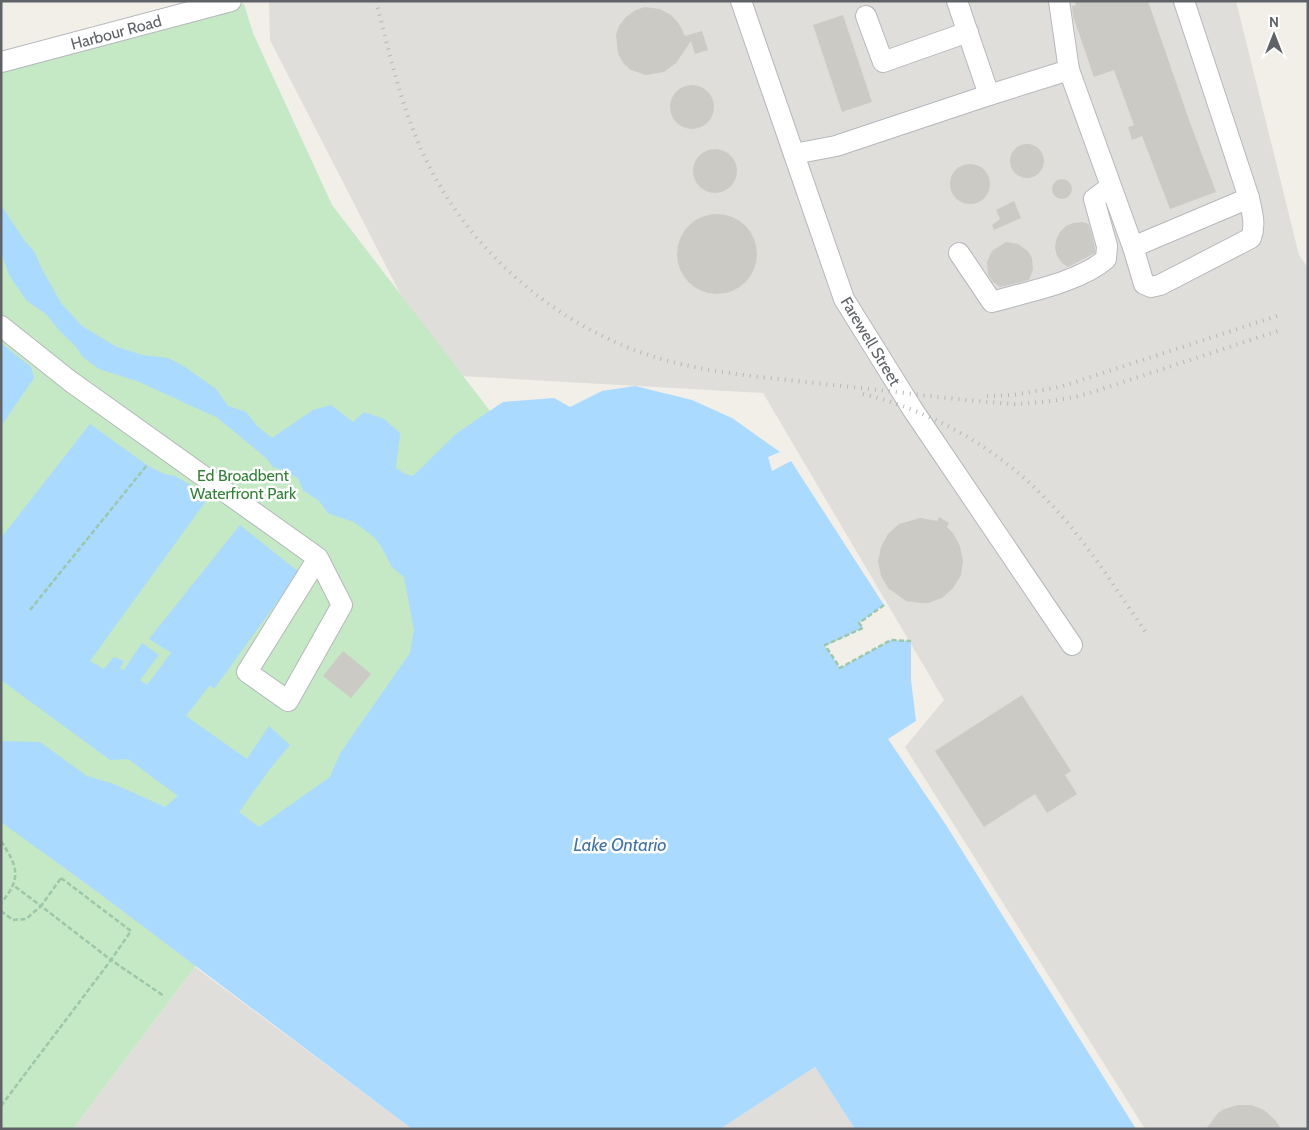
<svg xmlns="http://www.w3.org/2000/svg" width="1309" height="1130" font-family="Cabin,sans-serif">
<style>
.industrial{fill:#e0deda}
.green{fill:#c5e8c5}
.water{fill:#aadaff}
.building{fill:#cccac5}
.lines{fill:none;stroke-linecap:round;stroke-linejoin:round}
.minor-casing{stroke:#b5b8bc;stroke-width:22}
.path{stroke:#9cc7a9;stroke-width:2.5;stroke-dasharray:5 2.5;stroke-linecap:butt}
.minor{stroke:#fff;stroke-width:20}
.rail{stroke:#b6b7b8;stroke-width:4;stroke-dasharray:1 6;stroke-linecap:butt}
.labels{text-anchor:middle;stroke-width:5;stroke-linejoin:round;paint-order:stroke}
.street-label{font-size:16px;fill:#5f6368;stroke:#fff}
.park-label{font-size:16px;fill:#348238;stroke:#fff}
.water-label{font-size:18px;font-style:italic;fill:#4174aa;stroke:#fff}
</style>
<rect width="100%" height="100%" fill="#f1efe8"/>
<g class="industrial">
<path d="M269 1H1236L1299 255 1308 268V1129H1145L905 747 944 700 763 393 442 375 270 40Z"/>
<path d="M195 967 412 1129H73Z"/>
<path d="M815 1067 855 1129H720Z"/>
</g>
<path class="green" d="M244 4 253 33 332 205 510 437 443 653 195 967 73 1129H1V68Z"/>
<g class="water">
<path d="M1 205 24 240 34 251 42 269 61 303 82 326 115 346 142 355 168 358 185 367 216 389 228 406 246 412 258 427 272 438 313 410 331 405 353 422 364 412 384 419 400 433 396 468 405 474 413 476 457 433 503 402 554 398 570 407 602 391 635 386 692 400 732 418 780 452 768 457 772 471 791 461 884 605 859 623 863 628 825 646 840 668 891 640 911 641V680L916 721 888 739 946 825 1136 1129H855L815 1067 720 1129H412L99 893 1 822V741L40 742 87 776 114 784 165 807 178 796 128 759 110 760 1 680V538L90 424 147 465 164 474 175 476 200 490 206 501 90 661 104 669 114 657 124 661 120 668 124 670 142 643 159 655 140 680 147 685 171 653 149 639 240 525 299 572 214 689 210 685 186 716 247 759 269 726 290 745 269 770 239 812 259 827 330 777 341 752 410 653 414 630 404 577 392 567 381 546 374 537 354 522 329 514 319 501 303 490 298 478 283 470 273 467 267 459 218 418 137 381 99 369 83 357 76 347 58 329 46 314 27 301 9 275 1 252Z"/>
<path d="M1 343 31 367 34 378 1 426Z"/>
</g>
<g class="building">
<path d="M1075 1H1148L1189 120 1216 192 1170 209 1142 136 1132 140 1128 127 1134 125 1114 70 1094 77 1073 16 1072 6 1076 5Z"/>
<path d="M645 7 660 9 671 15 679 24 685 36 702 31 708 50 695 54 691 41 676 63 664 72 646 75 631 70 624 64 618 54 616 35 619 26 626 17 636 10Z"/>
<path d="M843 15 872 102 842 112 813 25Z"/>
<circle cx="692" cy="107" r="22"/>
<circle cx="1027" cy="161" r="17"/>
<circle cx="715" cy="171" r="22"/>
<circle cx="970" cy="184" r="20"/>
<circle cx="1062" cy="189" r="10"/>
<path d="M1014 201 1021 218 994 230 992 225 1000 219 996 210Z"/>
<circle cx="717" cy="254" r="40"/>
<path d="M1082 222 1089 224 1095 247V253L1068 267 1062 263 1057 256 1055 248 1056 240 1060 232 1066 226 1073 223Z"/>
<path d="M1006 242 1018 244 1028 251 1032 258 1033 270 1029 280 1000 287 993 282 988 275 987 262 992 251Z"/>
<path d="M939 517 949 523 947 527 953 533 960 546 963 561 961 575 953 588 942 598 928 603H921L906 601 888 588 881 576 878 561 881 547 888 534 899 524 920 518 937 521Z"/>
<path d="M343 651 371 674 351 698 323 676Z"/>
<path d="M1022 695 1071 771 1065 775 1077 794 1047 813 1035 794 984 827 935 751Z"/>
<path d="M1238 1105H1251L1264 1110 1275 1120 1281 1129H1206L1218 1113 1224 1109Z"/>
</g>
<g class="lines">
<defs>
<g id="minor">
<path d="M741 1 844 299 913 410 1072 645"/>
<path d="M957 1 989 95"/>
<path d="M1059 1 1069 70 1133 247 1144 284 1151 287 1160 285 1251 238C1256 224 1252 212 1249 198L1184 1"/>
<path d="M866 16 883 62 968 32"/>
<path d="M1 62 231 1"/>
<path d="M794 154 836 146 989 95 1069 70"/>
<path d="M1133 247 1249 198"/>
<path d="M959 253 992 302C1026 292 1080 282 1106 259L1107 246 1094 199 1110 187"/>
<path d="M1 326 70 381 318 558 342 605 288 701 247 672 318 558"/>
</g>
</defs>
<use href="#minor" class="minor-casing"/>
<g class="path">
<path d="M884 605 859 623 863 628 825 645 840 668 891 640 911 641"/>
<path d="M30 610 147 465"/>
<path d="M1 841C18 867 22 878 1 903"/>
<path d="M61 878 131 931 111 960 41 906Z"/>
<path d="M1 911 13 920 26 919 41 906 13 885"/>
<path d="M1 1106 111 960 164 996"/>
</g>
<use href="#minor" class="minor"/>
<g class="rail">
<path d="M376 1C390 55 402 111 427 162 473 255 559 328 658 358 715 375 775 378 833 385 893 391 953 400 1014 404 1040 403 1065 400 1090 393L1281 330"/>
<path d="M863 394C931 411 996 447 1045 498 1085 538 1115 589 1148 635"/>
<path d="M987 396 1013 395 1060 387 1280 315"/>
</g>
</g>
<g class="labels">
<g class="street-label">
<text transform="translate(116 32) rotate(-15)" y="6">Harbour Road</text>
<text transform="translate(871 341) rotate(59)" y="6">Farewell Street</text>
</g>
<g class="park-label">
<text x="243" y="481">Ed Broadbent<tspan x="243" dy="18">Waterfront Park</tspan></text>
</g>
<g class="water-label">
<text x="620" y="851">Lake Ontario</text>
</g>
</g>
<rect width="1309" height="1130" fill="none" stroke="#5f6368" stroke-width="5"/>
<g transform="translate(1274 35)" stroke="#ffffff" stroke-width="4" paint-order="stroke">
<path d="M0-4L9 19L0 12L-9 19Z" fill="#5f6368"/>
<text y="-8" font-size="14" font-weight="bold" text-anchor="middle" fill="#5f6368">N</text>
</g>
</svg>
